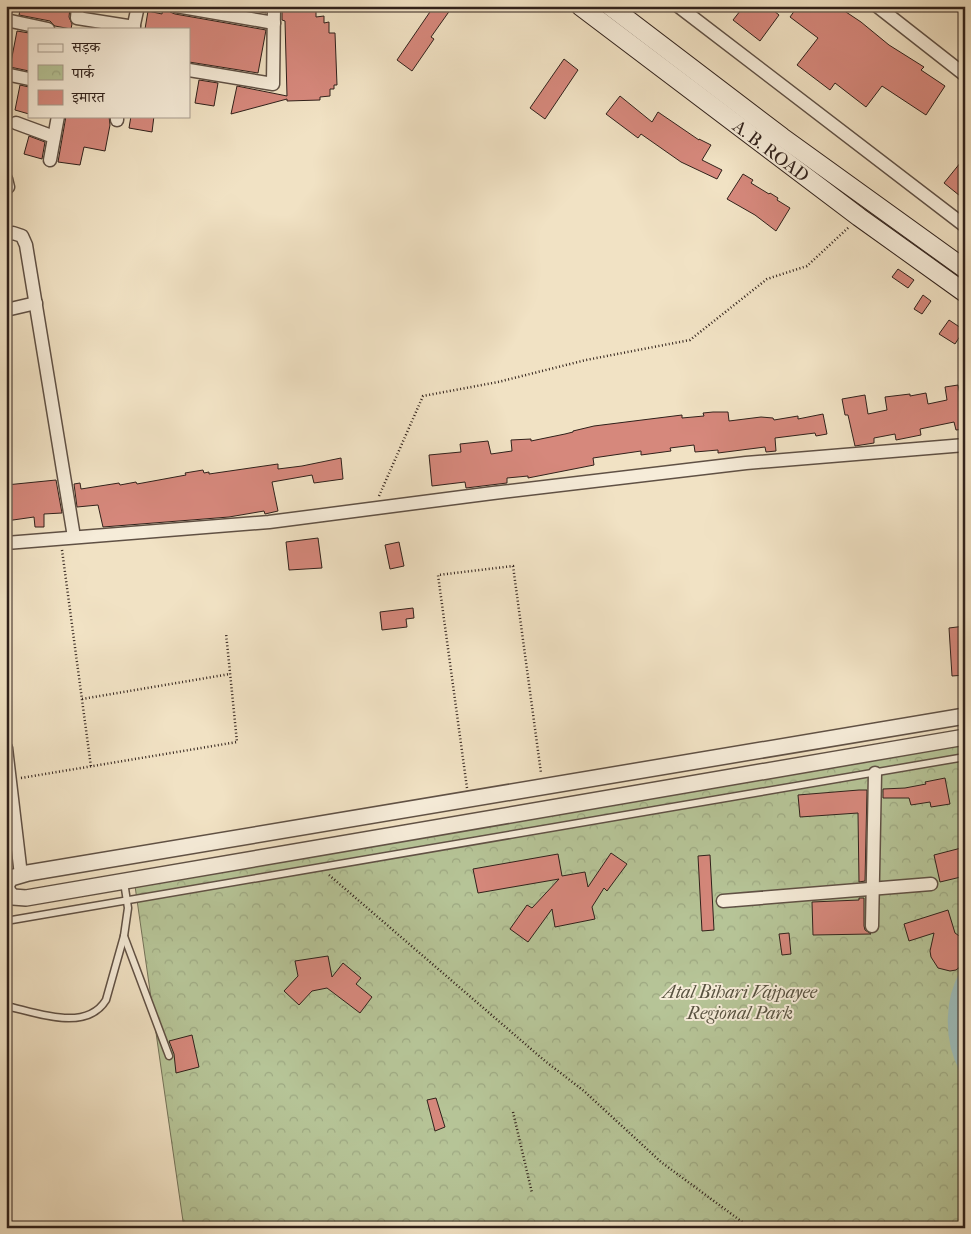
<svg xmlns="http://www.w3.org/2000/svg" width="971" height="1234" font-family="'IM FELL French Canon','Noto Serif Devanagari',serif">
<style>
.park{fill:url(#park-crowns);stroke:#737259}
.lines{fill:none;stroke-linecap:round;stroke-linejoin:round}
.canal{stroke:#9cbcba;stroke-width:12}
.building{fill:#d6887c;stroke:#30211b}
.service-casing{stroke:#605145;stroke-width:9}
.minor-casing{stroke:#605145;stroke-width:15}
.tertiary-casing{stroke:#605145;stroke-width:18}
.secondary-casing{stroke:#30211b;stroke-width:20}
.path{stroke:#30211b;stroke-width:2.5;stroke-dasharray:1 2.5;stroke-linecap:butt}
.service{stroke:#f6ecd9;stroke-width:6}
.minor{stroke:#f6ecd9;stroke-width:12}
.tertiary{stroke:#f6ecd9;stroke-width:15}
.secondary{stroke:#f6ecd9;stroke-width:18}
.labels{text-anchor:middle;stroke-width:4;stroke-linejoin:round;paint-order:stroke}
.street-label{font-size:18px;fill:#30211b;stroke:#f6ecd9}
.park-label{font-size:18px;font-style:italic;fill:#585240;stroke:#f6ecd9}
</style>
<defs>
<pattern id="park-crowns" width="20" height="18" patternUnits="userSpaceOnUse" patternTransform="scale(1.25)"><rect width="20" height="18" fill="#b6c497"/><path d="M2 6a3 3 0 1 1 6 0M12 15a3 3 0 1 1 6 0" fill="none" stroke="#9da882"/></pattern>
</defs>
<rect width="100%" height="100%" fill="#f1e2c4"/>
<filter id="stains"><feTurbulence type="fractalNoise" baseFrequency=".004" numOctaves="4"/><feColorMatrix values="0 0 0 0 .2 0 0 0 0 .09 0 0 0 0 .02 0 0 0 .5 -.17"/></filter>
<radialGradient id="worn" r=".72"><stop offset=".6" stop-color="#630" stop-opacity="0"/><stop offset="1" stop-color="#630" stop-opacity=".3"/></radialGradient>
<path class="park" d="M965 744V1228H184L134 879Z"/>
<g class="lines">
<path class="canal" d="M965 975C950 1002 950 1041 965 1068"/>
</g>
<g class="building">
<path d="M21 6H62L70 8 69 17 72 24 71 29 55 26 50 21 19 15Z"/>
<path d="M163 6H168L170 12 175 14 266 30 258 73 189 62V29H145L148 11 162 14Z"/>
<path d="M225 6H266V13Z"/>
<path d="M282 6H316V17L324 16V23L329 22V33H335L337 85H334V89H330V96L320 97V100L287 101V99L231 114 237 86 287 96 285 21 282 20Z"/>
<path d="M434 6H453L431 37 434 39 412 71 397 60Z"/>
<path d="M744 6H768L779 15 760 41 733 20Z"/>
<path d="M798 6H837L861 22 889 45 924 67 921 70 945 86 926 115 882 86 866 107 835 83 830 90 797 65 818 38 790 17Z"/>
<path d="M17 31 29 33V71L10 67Z"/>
<path d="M564 59 578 70 545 119 530 108Z"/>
<path d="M199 80 218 83 214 106 195 103Z"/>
<path d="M20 85 29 87V114L15 110Z"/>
<path d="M620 96 652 122 658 112 699 140V139L711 145 702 160 722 170 717 179 681 162 641 134 638 138 606 114Z"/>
<path d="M66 116H109L110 125 105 151 84 147 80 165 58 162Z"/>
<path d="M131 116H154L152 132 129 128Z"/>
<path d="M29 136 45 142 42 159 24 154Z"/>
<path d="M965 157V200L944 183Z"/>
<path d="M743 174 753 180 751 183 769 194 770 193 778 198 777 200 790 208 776 231 755 215 727 199Z"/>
<path d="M898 269 914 280 908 288 892 277Z"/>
<path d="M923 295 931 301 922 314 914 309Z"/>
<path d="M949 320 964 330 955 344 939 334Z"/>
<path d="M958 385 962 404 965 403V429L956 430 954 422 920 429 921 435 896 440 895 434 874 438V443L855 446 848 415H845L842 399 865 395 868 414 887 410 885 397 910 394V396L926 393 928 404 947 400 945 387Z"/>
<path d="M713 412H728L729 421 761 417 773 418 774 420 798 416V419L823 414 827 434 816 436 815 433 775 438 776 451 766 452 765 447 718 453V450L695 452 694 445 670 448 671 451 641 455V451L593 458 594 465 528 478V476L507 478V483L466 488 465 482 432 486 429 455 461 452 460 444 488 441 491 454 512 451 511 440 531 439V441L565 434 573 432V431L594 426 682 415V418L704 416 703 413Z"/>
<path d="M341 458 343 479 314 483 312 475 272 482 278 511 265 514 264 511 229 517 103 527 98 505 77 507 74 484 80 483 81 489 119 483 120 485 136 482 137 484 186 475 185 473 203 470 204 473 209 472V474L278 464V469L302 466Z"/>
<path d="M56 480 62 513 44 514V527H35L34 517 6 521V485Z"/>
<path d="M318 538 322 568 289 570 286 542Z"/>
<path d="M399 542 404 566 390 569 385 545Z"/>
<path d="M413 608 414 618 406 619 407 627 382 630 380 612Z"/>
<path d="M965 626V675L952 676 949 628Z"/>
<path d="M945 778 950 804 931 807 930 802 911 805 909 798H883V789L905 788 926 784 925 782Z"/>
<path d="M859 790H867L865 881 859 882 858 813 800 817 798 795Z"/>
<path d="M965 847V876L940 882 934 855Z"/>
<path d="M611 853 627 864 607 891 604 888 592 907 595 919 555 927 552 909 528 942 510 929 527 905 532 908 559 879 478 893 473 869 558 854 562 876 585 872 588 887Z"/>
<path d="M710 855 714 930 702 931 698 856Z"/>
<path d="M859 898H864V926L865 930 871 934 813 935 812 902 859 900Z"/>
<path d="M948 910 955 933 965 940V963L956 970 950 971 938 968 931 957 930 951 934 933 909 941 904 924Z"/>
<path d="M789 933 791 954 782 955 779 934Z"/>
<path d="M328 956 332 977 343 963 361 978 356 984 372 997 360 1013 327 988 312 991 299 1005 284 991 298 976 295 961Z"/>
<path d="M192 1035 199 1067 176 1073 174 1054 169 1041Z"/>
<path d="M436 1098 445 1127 435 1131 427 1100Z"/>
</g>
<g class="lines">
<defs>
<g id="service">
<path d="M6 921 965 757"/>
<path d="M124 936 169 1056"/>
<path d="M6 1006C35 1012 86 1033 106 1000L124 936 128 908 124 882"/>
</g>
<g id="minor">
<path d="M78 6 77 18 134 27"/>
<path d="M176 6 274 23"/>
<path d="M678 6 965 226"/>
<path d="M877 6 965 75"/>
<path d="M6 20 48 29"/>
<path d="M133 29 138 6"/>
<path d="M189 70 273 84 274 6"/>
<path d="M10 75 29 79"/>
<path d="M117 120V116"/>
<path d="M16 123 54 137"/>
<path d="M50 160 58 116"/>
<path d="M6 179 8 187"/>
<path d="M6 235 13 233 22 236 26 245 74 537"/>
<path d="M6 310 36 303"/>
<path d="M6 543 269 522 493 493 746 463 965 445"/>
<path d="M6 748 21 875"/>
<path d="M723 901 931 884"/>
<path d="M872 926 875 773"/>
</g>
<g id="tertiary">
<path d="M6 885 8 892 13 897 26 898 965 737"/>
<path d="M6 885 11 878 28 873 965 716"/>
</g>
<g id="secondary">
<path d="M580 6 859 217 965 293"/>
<path d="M610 6 782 137 965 269"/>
</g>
</defs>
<use href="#service" class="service-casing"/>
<use href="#minor" class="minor-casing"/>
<use href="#tertiary" class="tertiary-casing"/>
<use href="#secondary" class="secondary-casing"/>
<g class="path">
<path d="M379 496 423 396 498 382 586 360 690 340 767 279 807 266 849 227"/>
<path d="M62 550 91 767"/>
<path d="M82 699 230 674"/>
<path d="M21 778 237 742 226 633"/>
<path d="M467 788 438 575 513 566 541 773"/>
<path d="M329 875 545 1061 584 1091 661 1162 745 1224"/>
<path d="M513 1112 532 1193"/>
</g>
<use href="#service" class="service"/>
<use href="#minor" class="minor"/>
<use href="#tertiary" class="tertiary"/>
<use href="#secondary" class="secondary"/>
</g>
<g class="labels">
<g class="street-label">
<text transform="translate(771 151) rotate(37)" y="6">A. B. ROAD</text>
</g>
<g class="park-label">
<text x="740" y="998">Atal Bihari Vajpayee<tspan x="740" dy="21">Regional Park</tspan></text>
</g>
</g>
<rect width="971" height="1234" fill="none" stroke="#f1e2c4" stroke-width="25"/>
<rect x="8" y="8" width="956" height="1219" fill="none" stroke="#30211b" stroke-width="2.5"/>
<rect x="12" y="12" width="946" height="1209" fill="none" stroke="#30211b"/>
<rect x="28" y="28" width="162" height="90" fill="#f6ecd9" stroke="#a79b8d"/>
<rect x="38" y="44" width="25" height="8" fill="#f6ecd9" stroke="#a79b8d"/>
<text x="72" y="52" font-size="15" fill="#30211b">सड़क</text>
<rect x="38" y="65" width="25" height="15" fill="url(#park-crowns)" stroke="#a79b8d"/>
<text x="72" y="78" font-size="15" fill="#30211b">पार्क</text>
<rect x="38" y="90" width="25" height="15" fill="#d6887c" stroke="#a79b8d"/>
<text x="72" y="102" font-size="15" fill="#30211b">इमारत</text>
<rect width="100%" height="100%" filter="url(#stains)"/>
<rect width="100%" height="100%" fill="url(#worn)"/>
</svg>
